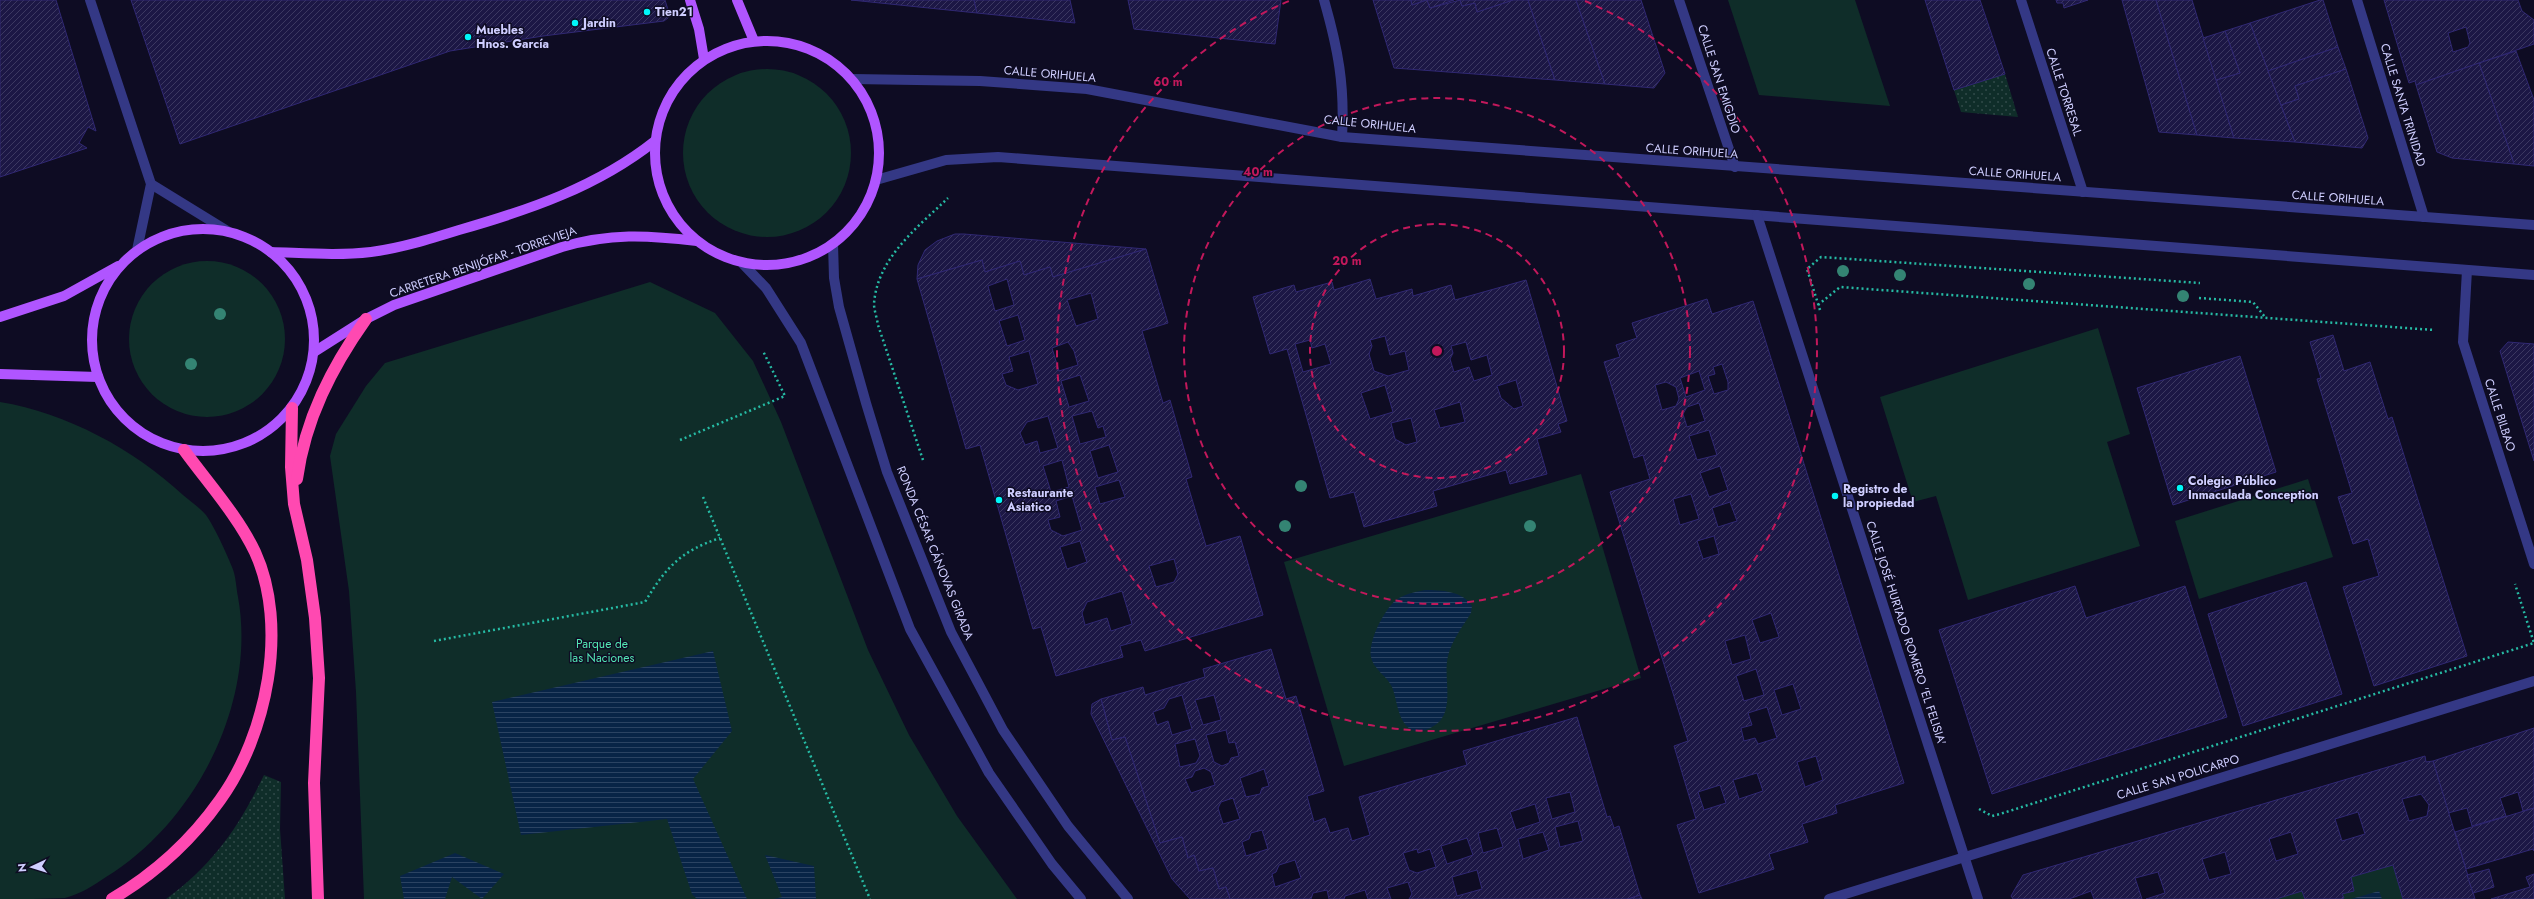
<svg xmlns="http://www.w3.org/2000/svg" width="2534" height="899" font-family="Jost,sans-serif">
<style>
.grass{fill:url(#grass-dots)}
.park{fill:#0f2d29}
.water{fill:url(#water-rules)}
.building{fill:url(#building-hatch);stroke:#302873;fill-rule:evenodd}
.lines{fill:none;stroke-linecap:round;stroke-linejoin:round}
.path{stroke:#26bba4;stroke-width:2.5;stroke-dasharray:2 3;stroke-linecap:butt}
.minor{stroke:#343885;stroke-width:10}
.major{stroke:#b055ff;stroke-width:10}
.highway{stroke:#ff49b1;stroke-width:12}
.tree{fill:#348473}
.ring{fill:none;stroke:#c2185b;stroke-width:2;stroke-dasharray:7 5}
.poi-dot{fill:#00f7f9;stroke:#0e0c23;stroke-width:1.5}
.labels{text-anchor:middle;stroke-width:3;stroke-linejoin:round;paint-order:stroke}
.poi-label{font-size:12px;font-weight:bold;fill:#cfceff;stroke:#0e0c23;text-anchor:start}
.street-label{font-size:12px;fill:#cfceff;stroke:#0e0c23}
.park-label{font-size:12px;fill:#53e6b4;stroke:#0e0c23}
.centre{fill:#c2185b;stroke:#0e0c23;stroke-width:2}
.ring-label{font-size:12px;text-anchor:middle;font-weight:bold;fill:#c2185b;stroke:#0e0c23;stroke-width:3;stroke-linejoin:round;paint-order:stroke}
</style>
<defs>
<pattern id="grass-dots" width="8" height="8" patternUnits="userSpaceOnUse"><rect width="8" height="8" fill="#0f2d29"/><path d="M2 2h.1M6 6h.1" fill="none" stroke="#314a49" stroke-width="1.8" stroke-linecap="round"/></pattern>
<pattern id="water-rules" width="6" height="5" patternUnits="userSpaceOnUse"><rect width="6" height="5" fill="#082446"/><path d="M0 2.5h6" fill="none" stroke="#2b4362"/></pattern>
<pattern id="building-hatch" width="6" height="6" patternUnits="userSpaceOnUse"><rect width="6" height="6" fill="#1c1745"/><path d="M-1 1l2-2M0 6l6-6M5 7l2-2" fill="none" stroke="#3c3861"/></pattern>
</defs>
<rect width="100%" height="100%" fill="#0e0c23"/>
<g class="grass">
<path d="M2005 74 2018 117 1961 112 1954 90Z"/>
<path d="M264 775 281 782 280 829 285 899H166C213 865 239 827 264 775Z"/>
</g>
<g class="park">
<path d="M1728 0H1855L1890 106 1759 95Z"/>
<circle cx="767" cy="153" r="84"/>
<circle cx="207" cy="339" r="78"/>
<path d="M650 282 715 313 753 361 781 422 868 650 909 735 957 816 1017 899H364L356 692 349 591 330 456 336 434 366 386 385 363Z"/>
<path d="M2098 328 2130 434 2107 442 2140 546 1968 600 1936 496 1913 502 1880 397Z"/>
<path d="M0 402C67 413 133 449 183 495 190 501 200 508 206 515 215 528 226 552 232 567 236 576 236 587 238 597 257 702 196 822 106 877 93 886 80 894 65 898 48 899 18 899 0 899Z"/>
<path d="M1581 474 1641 678 1344 766 1284 562Z"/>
<path d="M2308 479 2333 557 2199 599 2175 521Z"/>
<path d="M2393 865 2403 899H2341L2344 898 2342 894 2354 891 2351 877Z"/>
<path d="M2302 891 2305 899H2276Z"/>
</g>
<g class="water">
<path d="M1425 590C1441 590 1463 591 1472 606L1471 613C1463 626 1452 640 1448 656 1443 675 1454 705 1440 721 1435 726 1428 730 1421 731 1398 733 1398 701 1392 687 1387 676 1373 669 1371 657 1368 641 1384 610 1396 600 1404 594 1415 592 1425 590Z"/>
<path d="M713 651 732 731 693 779 747 899H697L692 894 667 819 521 835 492 702Z"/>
<path d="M455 853 504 874 482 899 452 877 445 899H404L400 876Z"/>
<path d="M765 855 814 866 816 899H774L782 897Z"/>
<path d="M2379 891 2382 899H2351Z"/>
</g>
<g class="building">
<path d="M0 0H56L96 131 88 127 79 143 87 148 0 177Z"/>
<path d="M131 0H665L669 13 668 18 664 21 543 36 450 51 180 144Z"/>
<path d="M851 0H974L977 13Z"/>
<path d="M974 0H1070L1075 23 977 13Z"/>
<path d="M1128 0H1281L1275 44 1134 29Z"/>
<path d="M1373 0H1411L1412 5 1427 0 1430 8 1460 0 1462 6 1475 3 1477 12 1513 0H1528L1555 80 1394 68Z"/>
<path d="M1411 0H1426L1412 5Z"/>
<path d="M1427 0H1454L1430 8Z"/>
<path d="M1460 0H1513L1477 12 1475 3 1462 6Z"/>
<path d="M1528 0H1576L1605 84 1555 80Z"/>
<path d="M1576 0H1641L1665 73 1654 88 1605 84Z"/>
<path d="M1925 0H1980L2005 74 1954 90Z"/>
<path d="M2056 0H2088L2064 8 2063 3H2057Z"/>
<path d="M2122 0H2156L2197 135 2159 132Z"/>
<path d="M2156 0H2192L2234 138 2197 135Z"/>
<path d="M2320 0H2323L2338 47 2268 71 2250 23Z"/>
<path d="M2384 0H2518L2522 11 2534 20V44L2416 85 2415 81 2409 83ZM2466 27 2470 43 2468 47 2453 52 2448 33Z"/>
<path d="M2250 23 2281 105 2295 142 2234 138 2216 80 2240 73 2225 31Z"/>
<path d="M2225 31 2240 73 2216 80 2203 38Z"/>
<path d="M2338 47 2346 69 2295 86 2299 99 2281 105 2268 71Z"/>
<path d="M2516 51 2534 100V166L2514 164 2479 63Z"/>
<path d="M2479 63 2508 146 2514 164 2452 158 2437 152 2416 85Z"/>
<path d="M2346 69 2368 138 2362 148 2295 142 2281 105 2299 99 2295 86Z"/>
<path d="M955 234H964L1146 249 1053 277 1050 267 1024 275 1020 261 985 272 982 260 917 279 918 265 925 250 937 241Z"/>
<path d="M1146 249 1168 323 1142 331 1163 403 1170 400 1192 477 1186 479 1206 546 1240 536 1263 615 1145 651 1141 640 1120 646 1123 657 1056 676 1041 627 1033 629 980 445 966 449 917 279 982 260 985 272 1020 261 1024 275 1050 267 1053 277ZM1007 279 1014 305 995 311 988 286ZM1091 293 1098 319 1076 326 1067 300ZM1018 315 1025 340 1007 346 999 321ZM1068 342 1074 351 1078 365 1059 371 1052 348ZM1029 351 1038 384 1018 390 1006 385 1002 374 1013 371 1009 357ZM1080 375 1089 401 1069 407 1061 381ZM1092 411 1098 428 1103 426 1106 437 1080 444 1072 416ZM1048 416 1058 448 1040 453 1037 441 1025 445 1020 433 1027 422ZM1109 445 1118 472 1098 478 1090 451ZM1062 460 1069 487 1051 492 1043 466ZM1119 480 1125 497 1100 504 1095 487ZM1072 496 1082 530 1063 536 1051 530 1048 520 1060 517 1056 501ZM1080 541 1087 562 1067 569 1060 547ZM1174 559 1178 574 1174 582 1156 587 1149 566ZM1122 591 1132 624 1111 631 1107 618 1085 625 1082 613 1087 602Z"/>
<path d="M1370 279 1376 299 1412 289 1413 296 1451 285 1455 300 1526 280 1567 421 1558 424 1561 432 1537 439 1547 474 1510 484 1506 470 1433 491 1437 506 1364 527 1354 492 1330 498 1287 349 1270 354 1253 297 1294 285 1296 292 1332 282 1334 290ZM1385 336 1390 355 1405 351 1409 370 1388 376 1374 371 1369 354 1372 346 1370 340ZM1310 340 1312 348 1325 344 1331 364 1303 372 1295 344ZM1466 342 1471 360 1487 355 1492 375 1474 381 1469 367 1454 372 1450 359 1453 353 1451 346ZM1516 380 1523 406 1514 409 1501 398 1497 386ZM1385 385 1393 412 1370 419 1361 393ZM1460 402 1465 422 1440 428 1434 410ZM1411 418 1417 442 1406 445 1395 439 1391 423Z"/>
<path d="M1707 299 1712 314 1753 301 1904 783 1835 805 1837 813 1802 824 1808 842 1769 854 1774 869 1699 893 1677 825 1696 819 1674 746 1688 741 1610 492 1650 479 1643 455 1634 458 1604 362 1620 357 1616 345 1637 338 1632 323ZM1722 364 1728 382V390L1714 394 1708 376 1715 374 1713 367ZM1699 371 1705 390 1686 397 1680 378ZM1666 382 1676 387 1679 399 1676 406 1662 410 1655 385ZM1699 403 1705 421 1687 427 1683 414 1687 407ZM1709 430 1717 455 1697 460 1689 436ZM1720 466 1728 490 1709 497 1700 473ZM1691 494 1699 519 1680 525 1673 499ZM1730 502 1737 521 1718 527 1712 508ZM1714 536 1719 554 1703 559 1697 541ZM1771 613 1779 637 1760 643 1752 620ZM1745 635 1751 659 1732 665 1725 641ZM1756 669 1764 695 1744 701 1736 676ZM1793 684 1801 709 1782 715 1774 690ZM1767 707 1777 738 1758 744 1755 738 1744 741 1741 728 1752 725 1748 713ZM1816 756 1823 780 1805 787 1797 762ZM1757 773 1763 791 1739 799 1733 780ZM1720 785 1726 803 1704 810 1698 792Z"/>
<path d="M2333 335 2344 371 2370 362 2388 419 2392 417 2467 656 2374 686 2343 587 2379 576 2368 539 2353 544 2338 497 2352 493 2317 379 2321 378 2310 342Z"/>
<path d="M2508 342 2534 344V461L2500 351Z"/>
<path d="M2240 356 2276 472 2173 505 2137 388Z"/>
<path d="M2306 582 2342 694 2243 726 2208 614Z"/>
<path d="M2075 586 2086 618 2185 586 2227 717 1992 794 1939 630Z"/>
<path d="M1271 649 1286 699 1296 696 1324 791 1307 796 1314 822 1325 818 1330 833 1348 828 1352 841 1370 835 1359 797 1467 765 1463 751 1577 717 1607 817 1610 816 1614 828 1619 826 1640 895 1628 899H1409L1412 894 1408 882 1387 888 1391 899H1368L1365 890 1345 896 1344 899H1329L1327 890 1313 893 1311 899H1230L1226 887 1219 889 1213 868 1199 871 1194 855 1188 858 1182 837 1160 843 1125 737 1112 740 1101 699 1143 687 1145 695 1205 677 1203 669ZM1182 695 1192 729 1172 735 1168 721 1157 725 1153 712 1164 708 1169 699ZM1214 695 1221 720 1203 725 1195 700ZM1226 730 1229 743 1235 742 1239 756 1231 758 1229 763 1222 766 1214 762 1206 735ZM1195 739 1200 756 1196 763 1180 767 1175 744ZM1204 768 1211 772 1215 785 1191 793 1185 779 1192 777 1195 771ZM1264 769 1269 786 1262 788 1260 794 1246 797 1240 778ZM1570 792 1575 812 1552 819 1546 798ZM1233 798 1240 819 1223 824 1218 808 1221 802ZM1535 804 1540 822 1516 830 1510 812ZM1578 821 1583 841 1560 847 1555 827ZM1497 828 1503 847 1483 853 1478 833ZM1262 830 1268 849 1246 856 1242 842 1249 839 1251 833ZM1543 832 1549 850 1523 859 1518 839ZM1467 838 1473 855 1447 864 1441 846ZM1417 849 1418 853 1430 849 1436 867 1417 873 1409 870 1403 853ZM1295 860 1301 878 1275 887 1272 874 1276 872 1279 865ZM1477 870 1482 889 1457 896 1452 877Z"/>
<path d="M1101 699 1112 740 1125 737 1160 843 1182 837 1188 858 1194 855 1199 871 1213 868 1219 889 1226 887 1230 899H1190L1172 879 1091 714 1092 704Z"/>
<path d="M2534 728V808L2523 811 2518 792 2500 798 2506 816 2472 826 2467 808 2448 813 2433 761Z"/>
<path d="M2425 756 2426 762 2433 761 2475 899H2403L2393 865 2351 877 2354 891 2342 894 2344 898 2341 899H2305L2302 891 2276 899H2146L2165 893 2158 872 2135 878 2142 899H2094L2091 891 2069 899H2013L2011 896 2023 875ZM2421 794 2429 805 2427 816 2409 821 2402 799ZM2358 812 2365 834 2342 841 2335 819ZM2291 832 2298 854 2276 861 2269 839ZM2225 852 2231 874 2209 880 2202 859Z"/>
<path d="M2534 808V851L2533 849 2466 869 2455 832Z"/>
<path d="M2489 869 2494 887 2473 893 2467 875Z"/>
<path d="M2534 874V899H2491L2530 887 2526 877Z"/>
<path d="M1640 895 1642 899H1628Z"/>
</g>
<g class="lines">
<g class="path">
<path d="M2199 298 2253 302 2265 317"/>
<path d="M1818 305 1840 287 2434 330"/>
<path d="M1820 310 1807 269 1821 257 2200 283"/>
<path d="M680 440 785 396 763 351"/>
<path d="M923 460 878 325C877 318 874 310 874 304 877 258 918 227 948 198"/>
<path d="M703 497 870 899"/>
<path d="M434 641 645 602C666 567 681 551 720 538"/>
<path d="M1979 809 1992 816 2000 814 2534 643 2515 584"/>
</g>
<g class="minor">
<path d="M90 0 151 184 137 250"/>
<path d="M1324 0C1338 49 1345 85 1342 137"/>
<path d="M1679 0 1735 167"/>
<path d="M2021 0 2083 192"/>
<path d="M2357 0 2424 217"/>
<path d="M852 79 980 81 1087 89 1342 137 2534 225"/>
<path d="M876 180 946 160 998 157 2534 275"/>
<path d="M151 184 229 232"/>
<path d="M1757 215 1978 899"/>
<path d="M833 244 834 278 839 307 866 403 887 472 951 632 1003 730 1068 826 1128 899"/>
<path d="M743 264 766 288 801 343 910 629 989 773 1052 864 1081 899"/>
<path d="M2467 270 2463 342 2534 564"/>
<path d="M1829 899 2534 681"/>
</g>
<g class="major">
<path d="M690 0 699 29 704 59"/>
<path d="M737 0 754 41"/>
<circle cx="767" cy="153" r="112"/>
<circle cx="203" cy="340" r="111"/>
<path d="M271 252C304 253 337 256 371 252 401 248 430 239 459 230 529 210 597 187 655 141"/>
<path d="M0 317 64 296 118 266"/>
<path d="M314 352 366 319 394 305 562 247C610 233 647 235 697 241"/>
<path d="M0 374 98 377"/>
</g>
<g class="highway">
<path d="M292 408 291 467 294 504 307 560 315 618 319 678 314 783 318 899"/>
<path d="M297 479C305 419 332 367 366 319"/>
<path d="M112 899C156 873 191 841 220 800 267 735 289 626 255 552 238 516 208 483 184 450"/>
</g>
</g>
<g class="tree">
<circle cx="1843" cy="271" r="6"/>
<circle cx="1900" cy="275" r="6"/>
<circle cx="2029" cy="284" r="6"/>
<circle cx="2183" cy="296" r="6"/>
<circle cx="220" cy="314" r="6"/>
<circle cx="191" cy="364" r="6"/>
<circle cx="1301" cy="486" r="6"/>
<circle cx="1285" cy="526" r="6"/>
<circle cx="1530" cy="526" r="6"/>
</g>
<g class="ring">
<circle cx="1437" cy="351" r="127"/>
<circle cx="1437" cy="351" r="253"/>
<path d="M1585 1A380 380 0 1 1 1289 1"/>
</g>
<g class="poi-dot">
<circle cx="647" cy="12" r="4"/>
<circle cx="575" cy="23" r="4"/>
<circle cx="468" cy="37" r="4"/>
<circle cx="2180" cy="488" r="4"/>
<circle cx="1835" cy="496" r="4"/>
<circle cx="999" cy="500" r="4"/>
</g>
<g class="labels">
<g class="poi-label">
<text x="655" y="16">Tien21</text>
<text x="583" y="27">Jardin</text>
<text x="476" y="34">Muebles<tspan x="476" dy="14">Hnos. García</tspan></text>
<text x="2188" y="485">Colegio Público<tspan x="2188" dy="14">Inmaculada Conception</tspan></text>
<text x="1843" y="493">Registro de<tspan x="1843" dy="14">la propiedad</tspan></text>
<text x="1007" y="497">Restaurante<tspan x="1007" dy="14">Asiatico</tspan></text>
</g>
<g class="street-label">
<text transform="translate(1050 74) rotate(5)" y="4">CALLE ORIHUELA</text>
<text transform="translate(1719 79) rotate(72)" y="4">CALLE SAN EMIGDIO</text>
<text transform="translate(2064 92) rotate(72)" y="4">CALLE TORRESAL</text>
<text transform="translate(2403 105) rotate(73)" y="4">CALLE SANTA TRINIDAD</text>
<text transform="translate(1370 124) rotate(6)" y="4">CALLE ORIHUELA</text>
<text transform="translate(1692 151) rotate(4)" y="4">CALLE ORIHUELA</text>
<text transform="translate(2015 174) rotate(4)" y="4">CALLE ORIHUELA</text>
<text transform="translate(2338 198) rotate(4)" y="4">CALLE ORIHUELA</text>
<text transform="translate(483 262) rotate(-19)" y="4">CARRETERA BENIJÓFAR - TORREVIEJA</text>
<text transform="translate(2500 415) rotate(72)" y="4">CALLE BILBAO</text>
<text transform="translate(935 553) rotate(68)" y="4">RONDA CÉSAR CÁNOVAS GIRADA</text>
<text transform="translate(1906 633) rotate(72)" y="4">CALLE JOSÉ HURTADO ROMERO 'EL FELISIA'</text>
<text transform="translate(2178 777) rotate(-17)" y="4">CALLE SAN POLICARPO</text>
</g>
<g class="park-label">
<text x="602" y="648">Parque de<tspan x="602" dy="14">las Naciones</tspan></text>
</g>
</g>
<circle cx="1437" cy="351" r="6" class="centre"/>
<g class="ring-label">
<text x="1168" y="86">60 m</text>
<text x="1258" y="176">40 m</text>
<text x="1347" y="265">20 m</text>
</g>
<g transform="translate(32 867) rotate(266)" stroke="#0e0c23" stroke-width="3" paint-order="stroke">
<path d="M0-3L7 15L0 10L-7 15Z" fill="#cfceff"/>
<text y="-6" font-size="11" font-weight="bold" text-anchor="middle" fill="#cfceff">N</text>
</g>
</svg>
